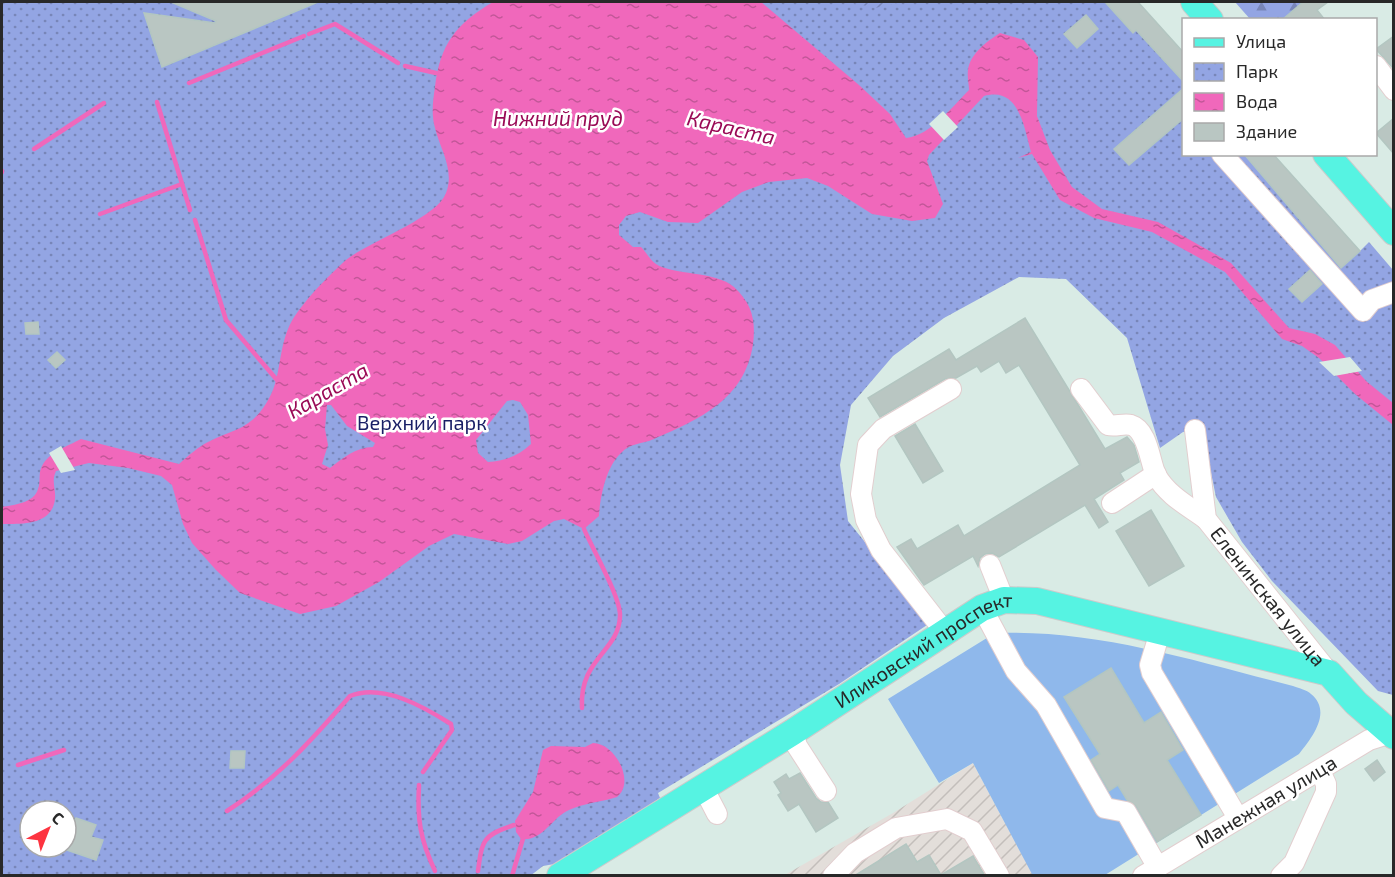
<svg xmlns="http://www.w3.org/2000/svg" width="1395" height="877" font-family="'Exo 2',sans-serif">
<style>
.industrial{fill:url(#industrial-furrows)}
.forest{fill:url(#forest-firs)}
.park{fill:url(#park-dots);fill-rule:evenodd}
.garden{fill:url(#garden-furrows)}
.pitch{fill:#8fb8eb}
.water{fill:url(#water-ripples);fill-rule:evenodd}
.pier{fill:#d9ebe5}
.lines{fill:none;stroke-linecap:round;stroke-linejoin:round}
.stream{stroke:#f068bb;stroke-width:4.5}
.building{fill:#b9c6c2;stroke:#b3c6c1;stroke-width:1.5}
.minor-casing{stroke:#e2cecf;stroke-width:22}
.major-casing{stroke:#cbcbcb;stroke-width:28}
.minor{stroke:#fff;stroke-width:20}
.major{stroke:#56f3e2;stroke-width:26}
.labels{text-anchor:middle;stroke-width:5;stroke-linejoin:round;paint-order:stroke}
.park-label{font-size:20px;fill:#181e65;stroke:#fff}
.street-label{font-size:20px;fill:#282828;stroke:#fff}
.water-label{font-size:21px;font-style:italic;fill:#990a56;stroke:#fff}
</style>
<defs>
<pattern id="industrial-furrows" width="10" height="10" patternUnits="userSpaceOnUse" patternTransform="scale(1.5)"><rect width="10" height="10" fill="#e3deda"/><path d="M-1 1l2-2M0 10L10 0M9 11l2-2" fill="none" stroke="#c3bebb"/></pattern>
<pattern id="forest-firs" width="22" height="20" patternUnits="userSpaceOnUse" patternTransform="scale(1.5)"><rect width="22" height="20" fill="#93a5e3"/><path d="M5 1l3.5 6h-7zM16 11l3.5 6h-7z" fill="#7886b8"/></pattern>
<pattern id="park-dots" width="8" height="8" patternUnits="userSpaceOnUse" patternTransform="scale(1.5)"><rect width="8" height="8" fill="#93a5e3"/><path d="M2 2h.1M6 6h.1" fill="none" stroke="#7886b8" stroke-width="1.8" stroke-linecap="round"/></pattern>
<pattern id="garden-furrows" width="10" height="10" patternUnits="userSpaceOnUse" patternTransform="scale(1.5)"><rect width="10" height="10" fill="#93a5e3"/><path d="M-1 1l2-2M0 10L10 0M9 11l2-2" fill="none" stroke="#7886b8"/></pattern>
<pattern id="water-ripples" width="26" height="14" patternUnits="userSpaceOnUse" patternTransform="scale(1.5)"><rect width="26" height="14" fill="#f068bb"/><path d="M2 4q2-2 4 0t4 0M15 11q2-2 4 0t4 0" fill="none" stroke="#c25698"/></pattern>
</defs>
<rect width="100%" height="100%" fill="#d9ebe5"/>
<path class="industrial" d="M973 763 1033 875 783 876 893 813Z"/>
<path class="forest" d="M1235 2H1303L1282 20 1250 19Z"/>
<path class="park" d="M2 2H1138L1183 53 1184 154 1273 155 1360 251 1369 242 1393 270V695L1378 691 1272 581 1242 542 1216 497 1202 429 1183 432 1160 448 1127 338 1066 279 1019 277 944 318 893 356 851 405 840 465 848 521 930 623 839 684 658 793 660 798 560 863 543 866 530 876H2ZM30 811H66V847H30Z"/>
<path class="garden" d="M850 2H902L875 8Z"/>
<path class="pitch" d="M995 633C1096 629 1195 661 1293 686 1298 688 1307 690 1311 694 1333 712 1311 739 1299 754L1105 875 1033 876 973 763 939 783 888 699Z"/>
<g class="water">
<path d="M493 2H761L859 85 890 114 906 138C931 135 952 107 969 90 969 84 967 77 968 70 970 54 986 42 1000 33L1024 40 1038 57 1037 116 1050 150 1072 187 1102 209 1158 222 1231 263 1289 328 1315 334 1335 345 1366 381 1393 403V425L1355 394 1319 358 1302 346 1282 339 1225 272 1152 232 1094 218 1060 200 1032 154 1018 158 1031 152C1024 127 1019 86 984 96L929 155 927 161 943 204 935 218 912 221 872 214 828 186 807 178 769 182 742 192 698 223 668 222 640 212 626 216 619 225V235L633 247H641C646 252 650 260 656 264 672 275 716 271 734 287 752 304 756 320 753 344 745 399 700 419 654 439 642 444 630 443 621 453 606 467 600 497 599 516L584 529 564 519 554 521 522 541 508 544 454 534 429 546 379 582 336 606 300 614 240 593 216 570 192 543 183 524 172 485 161 476 128 468 89 463 56 471C51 482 56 488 55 499 52 525 23 524 2 524V507C14 505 34 503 38 489 41 482 38 473 42 466 49 452 68 446 81 439L179 464C188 456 198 447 208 442 234 429 250 430 267 402 281 380 278 353 288 329 296 308 329 275 346 260 370 241 437 218 446 193 455 170 440 149 435 128 431 114 433 100 435 87 440 44 456 24 493 2ZM513 400 520 402 528 415 531 444C518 456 505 461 488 462L478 453 476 440 507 401ZM327 405H331L347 426 375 443 373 447C356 447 343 458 330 468L322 464 328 445 325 429Z"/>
<path d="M593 743C615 743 636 782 617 797 601 802 584 803 569 810 552 817 543 842 521 839L516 832 515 821 533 792 543 750 551 746 585 747Z"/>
</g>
<g class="pier">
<path d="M943 111 958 127 944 140 929 124Z"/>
<path d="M1350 357 1362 371 1334 376 1319 362Z"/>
<path d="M61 446 75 470 61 473 49 453Z"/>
</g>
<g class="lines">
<g class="stream">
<path d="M309 34 335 24 398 63"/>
<path d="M405 66 436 73"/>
<path d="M189 83 304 36"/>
<path d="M157 102 190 210"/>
<path d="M34 149 104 103"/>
<path d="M2 172V171"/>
<path d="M100 214 182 184"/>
<path d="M195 220 226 320 277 380"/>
<path d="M582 708C579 658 619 652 620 616 621 598 592 548 584 529"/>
<path d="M18 765 64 750"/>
<path d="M419 785C417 819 420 839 435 871"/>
<path d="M227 811C278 778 311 741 350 696 383 683 424 707 451 724L452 730 423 772"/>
<path d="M478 871C482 840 483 835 514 825"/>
<path d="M512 876 524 835"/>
</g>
</g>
<g class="building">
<path d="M171 2H318L162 67 144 13 215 23 216 21Z"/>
<path d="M1105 2H1138L1184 53V82L1136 30 1133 33Z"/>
<path d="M1303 2H1328L1317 10 1325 20H1282Z"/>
<path d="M1086 15 1098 29 1077 48 1064 34Z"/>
<path d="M1394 36V69L1376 49Z"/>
<path d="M1184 88V118L1129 165 1114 149Z"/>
<path d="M1394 118V154L1376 133Z"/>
<path d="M1244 154H1273L1360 251 1341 268Z"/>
<path d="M1310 270 1322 284 1302 302 1289 289Z"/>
<path d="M1025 318 1105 449 1127 437 1134 445 1139 462 1120 473 1124 480 1094 499 1108 522 1099 528 1085 505 999 557 992 553 985 554 980 558 978 566 973 556 924 585 897 547 911 539 917 549 958 525 964 536 1080 465 1019 365 1006 373 999 361 981 372 977 366 956 378 945 379 880 417 868 398 949 349 956 360Z"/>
<path d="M38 322 39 334H26L25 323Z"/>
<path d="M57 352 65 360 56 368 48 360Z"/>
<path d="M915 424 943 471 923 483 895 436Z"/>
<path d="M1151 510 1184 566 1149 586 1116 531Z"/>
<path d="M1111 668 1144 723 1161 712 1183 750 1167 760 1201 815 1157 842 1136 806 1127 800 1118 785 1109 791 1091 760 1100 754 1064 697Z"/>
<path d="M231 751H245L244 768H230Z"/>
<path d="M1377 760 1385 772 1374 781 1365 769Z"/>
<path d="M800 773 816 798 821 802H828L838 818 816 832 799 804 788 811 778 795 781 793 774 782 786 774 789 779Z"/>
<path d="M76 818 96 825 91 837 103 840 96 860 64 849Z"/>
<path d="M906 844 917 862 929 855 941 875 973 856 985 876H854Z"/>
</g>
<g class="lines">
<defs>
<g id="minor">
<path d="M1376 66 1394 90"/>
<path d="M1222 154 1363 311 1372 300 1394 292"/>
<path d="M1081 389 1108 425C1116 427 1123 423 1131 425 1148 430 1150 463 1156 475 1167 495 1188 506 1206 519"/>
<path id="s1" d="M1195 430 1206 519 1329 673"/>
<path d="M1112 503 1156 474"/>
<path d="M990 565 1004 600"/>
<path d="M982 608 1016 671 1046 705 1105 808 1126 812 1157 866"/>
<path d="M945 632 881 550 866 520 861 494 868 445 883 429 951 389"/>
<path d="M1160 632 1150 665 1152 673 1238 818"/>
<path d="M793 732 797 746 826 791"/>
<path d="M703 787 717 814"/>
<path d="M833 876 855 853 896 828 947 819 972 831 999 876"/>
<path d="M1143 876 1369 740 1391 733"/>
<path d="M1281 876 1294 863 1326 792V784L1320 771"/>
</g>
<g id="major">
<path d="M1194 2 1210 20"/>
<path d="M1326 154 1394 232"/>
<path id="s2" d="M560 876 793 732 982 608 1004 600 1037 601 1329 673 1356 703 1394 736"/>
</g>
</defs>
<use href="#minor" class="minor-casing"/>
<use href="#major" class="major-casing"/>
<use href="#minor" class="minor"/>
<use href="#major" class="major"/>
</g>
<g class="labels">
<g class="park-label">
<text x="422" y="430">Верхний парк</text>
</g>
<g class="street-label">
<text dy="7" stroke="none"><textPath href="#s1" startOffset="189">Еленинская улица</textPath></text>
<text dy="7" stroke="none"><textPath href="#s2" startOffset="429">Иликовский проспект</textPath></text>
<text transform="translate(1266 802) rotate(-31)" y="7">Манежная улица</text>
</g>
<g class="water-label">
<text x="558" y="126">Нижний пруд</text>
<text transform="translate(731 128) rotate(13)" y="7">Караста</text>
<text transform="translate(328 391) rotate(-30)" y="7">Караста</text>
</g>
</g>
<rect width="1395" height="877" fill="none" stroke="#282828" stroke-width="6"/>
<rect x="1182" y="18" width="195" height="138" fill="#ffffff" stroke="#a9a9a9" stroke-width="1.5"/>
<rect x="1194" y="38" width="30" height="9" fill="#56f3e2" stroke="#a9a9a9" stroke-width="1.5"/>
<text x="1236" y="48" font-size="18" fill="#282828">Улица</text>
<rect x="1194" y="63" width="30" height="18" fill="url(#park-dots)" stroke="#a9a9a9" stroke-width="1.5"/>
<text x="1236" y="78" font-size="18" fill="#282828">Парк</text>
<rect x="1194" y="93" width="30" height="18" fill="url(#water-ripples)" stroke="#a9a9a9" stroke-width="1.5"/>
<text x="1236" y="108" font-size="18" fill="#282828">Вода</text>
<rect x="1194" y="123" width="30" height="18" fill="#b9c6c2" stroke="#a9a9a9" stroke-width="1.5"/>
<text x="1236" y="138" font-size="18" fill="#282828">Здание</text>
<g transform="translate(48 829) rotate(42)"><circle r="28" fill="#ffffff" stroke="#a9a9a9" stroke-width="1.5"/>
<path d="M0-4.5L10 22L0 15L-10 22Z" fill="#fd3440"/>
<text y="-9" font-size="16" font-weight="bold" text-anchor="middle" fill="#282828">С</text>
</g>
</svg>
